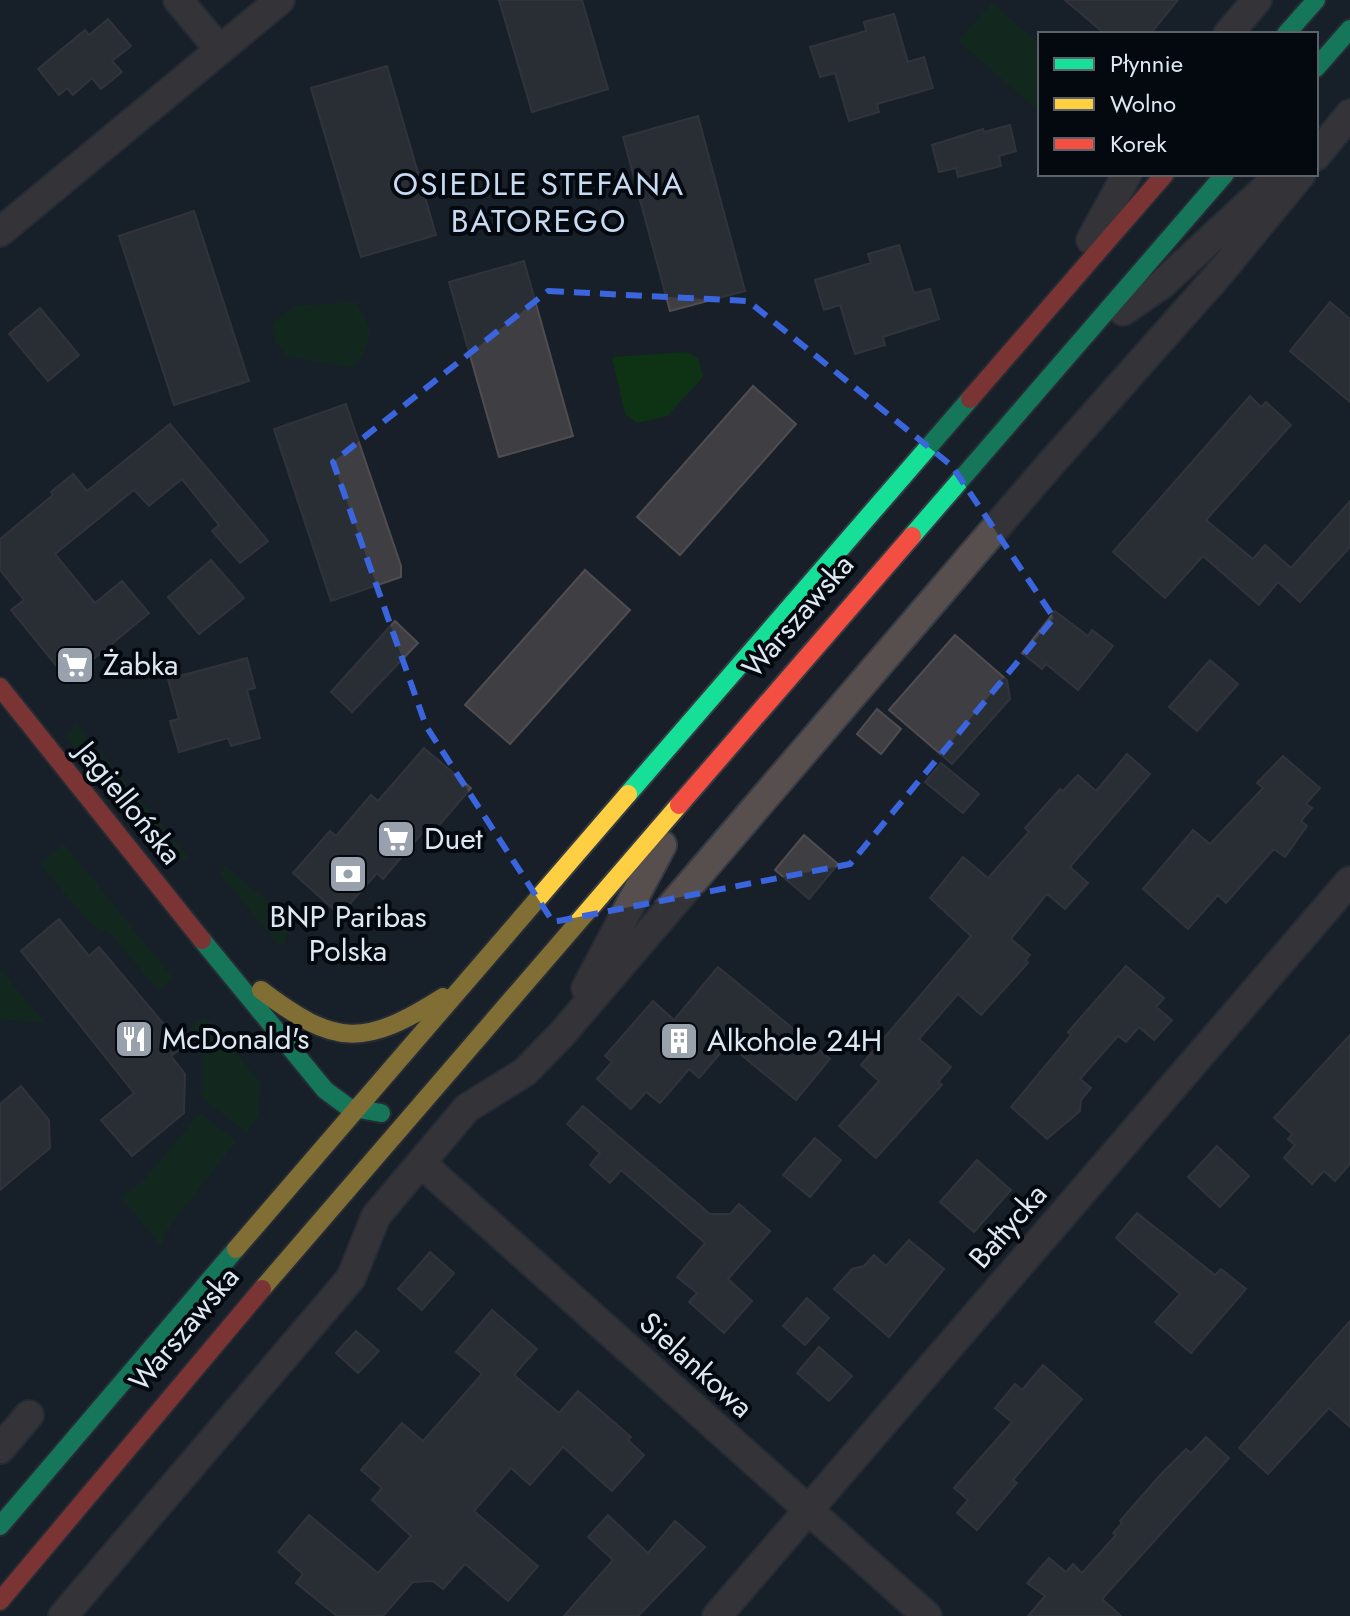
<svg xmlns="http://www.w3.org/2000/svg" width="1350" height="1616" font-family="Jost,sans-serif">
<style>
.green{fill:#0d3314}
.building{fill:#3f3e43;stroke:#504d51;stroke-width:2}
.lines{fill:none;stroke-linecap:round;stroke-linejoin:round}
.street-casing{stroke:#353b43;stroke-width:32}
.fast-casing{stroke:#353b43;stroke-width:22}
.slow-casing{stroke:#353b43;stroke-width:22}
.jam-casing{stroke:#353b43;stroke-width:22}
.street{stroke:#574f4d;stroke-width:28}
.fast{stroke:#16e098;stroke-width:18}
.slow{stroke:#ffcf43;stroke-width:18}
.jam{stroke:#f24e42;stroke-width:18}
.marked{fill:none;stroke:#3a65dc;stroke-width:6;stroke-dasharray:16 10;stroke-linejoin:round}
.labels{text-anchor:middle;stroke-width:8;stroke-linejoin:round;paint-order:stroke}
.street-label{font-size:30px;fill:#dee8f3;stroke:#04080f}
.poi-label{font-size:30px;fill:#dee8f3;stroke:#04080f;text-anchor:start}
.neighbourhood-label{font-size:32px;letter-spacing:2px;fill:#c7daf1;stroke:#04080f}
</style>
<rect width="100%" height="100%" fill="#181f28"/>
<g class="green">
<path d="M992 3 1040 44V104L1036 109 958 41Z"/>
<path d="M356 302C374 334 374 337 354 368L286 356 275 341 272 324 294 306Z"/>
<path d="M686 352 698 358 703 377 667 416 637 423 625 414 612 357Z"/>
<path d="M77 724 189 858 180 861 163 855 66 737Z"/>
<path d="M64 844 173 978 159 991 111 934 93 926 40 864Z"/>
<path d="M226 866 291 921 284 944 278 945 222 876 221 872Z"/>
<path d="M0 969 45 1023 0 1019Z"/>
<path d="M205 1016 260 1082 259 1116 246 1132 202 1098V1044L189 1029Z"/>
<path d="M200 1113 236 1141 166 1231 162 1247 121 1197 143 1181Z"/>
</g>
<g class="building">
<path d="M499 0H582L608 89 532 112Z"/>
<path d="M1065 0H1178L1150 34H1105Z"/>
<path d="M894 14 908 62 924 57 933 88 877 104 879 112 849 121 835 73 820 77 810 47 866 31 864 22Z"/>
<path d="M108 19 131 46 112 61 122 72 101 89 92 78 73 95 67 88 59 95 38 69 85 30 89 35Z"/>
<path d="M387 66 436 235 361 257 311 88Z"/>
<path d="M698 116 745 291 670 311 623 137Z"/>
<path d="M1010 125 1016 151 999 156 1001 166 958 177 956 168 939 172 932 145 983 129 984 132Z"/>
<path d="M194 211 249 381 174 405 119 236Z"/>
<path d="M899 245 914 293 930 289 939 319 883 337 885 345 855 354 840 305 824 310 815 280 871 263 868 254Z"/>
<path d="M524 261 573 436 499 457 449 282Z"/>
<path d="M1330 302 1350 319V402L1290 351Z"/>
<path d="M40 308 79 355 48 381 9 334Z"/>
<path d="M753 386 796 424 680 555 637 517Z"/>
<path d="M1250 396 1261 407 1266 402 1291 425 1206 520 1253 559 1265 545 1291 568 1350 501V547L1300 602 1278 582 1259 605 1203 556 1165 598 1113 552Z"/>
<path d="M346 404 401 566V577L331 601 274 429Z"/>
<path d="M170 424 268 541 240 563 212 531 219 525 182 479 149 506 134 490 55 554 95 603 122 581 149 613 68 680 11 610 24 600 0 570V539L53 495 51 492 73 474 87 491Z"/>
<path d="M211 560 244 598 199 634 168 597Z"/>
<path d="M585 570 630 610 510 744 465 705Z"/>
<path d="M1055 611 1088 636 1092 630 1113 646 1078 690 1046 664 1042 669 1022 653Z"/>
<path d="M395 621 418 643 352 712 331 692Z"/>
<path d="M955 635 1007 680 1010 699 952 764 889 710Z"/>
<path d="M247 658 255 688 247 690 260 738 231 746 228 738 179 752 170 721 179 719 168 679Z"/>
<path d="M1210 660 1238 684 1197 731 1169 707Z"/>
<path d="M877 709 901 729 881 754 857 734Z"/>
<path d="M424 748 471 788 435 830 429 825 383 879 377 873 340 915 293 873 330 831 336 836 371 795 378 801Z"/>
<path d="M1127 754 1150 774 1070 867 1088 883 1065 909 1047 894 1011 939 1030 955 1026 960 1028 963 981 1015 958 994 919 1039 951 1067 938 1082 942 1085 876 1158 839 1126 879 1081 861 1065 971 936 930 898 963 857 988 878 1029 832 1025 828 1060 789 1063 791 1078 775 1096 791Z"/>
<path d="M1283 756 1320 788 1306 804 1312 808 1301 821 1307 826 1285 857 1274 849 1226 903 1218 895 1188 929 1143 889 1193 830 1210 844 1263 788 1257 783Z"/>
<path d="M941 763 979 794 963 813 925 782Z"/>
<path d="M804 835 838 864 809 899 775 870Z"/>
<path d="M59 919 89 956 99 947 183 1047 171 1056 185 1074 184 1113 132 1156 101 1120 134 1093 21 951Z"/>
<path d="M1126 966 1164 998 1156 1007 1172 1020 1154 1040 1139 1027 1126 1042 1118 1036 1080 1079 1091 1088 1081 1100 1080 1111 1047 1139 1011 1107 1071 1035 1068 1032Z"/>
<path d="M718 967 830 1059 796 1100 728 1044 699 1078 689 1069 660 1103 646 1092 631 1109 597 1079 612 1062 605 1056 653 1001 674 1020Z"/>
<path d="M1350 1035V1164L1335 1181 1324 1171 1312 1184 1284 1158 1295 1145 1288 1139 1292 1134 1274 1118Z"/>
<path d="M21 1086 49 1120 50 1148 0 1190V1104Z"/>
<path d="M583 1106 710 1214H730L739 1204 770 1231 728 1279 752 1301 724 1333 689 1302 697 1293 677 1277 705 1243 621 1170 610 1183 590 1165 600 1153 567 1124Z"/>
<path d="M815 1138 841 1160 810 1197 783 1175Z"/>
<path d="M1217 1146 1249 1176 1220 1207 1188 1177Z"/>
<path d="M977 1160 1011 1190 974 1232 940 1202Z"/>
<path d="M1137 1213 1215 1275 1221 1269 1246 1289 1191 1353 1155 1322 1180 1294 1116 1238Z"/>
<path d="M909 1240 944 1269 889 1337 834 1289 852 1269 864 1266 874 1255 886 1266Z"/>
<path d="M430 1252 454 1273 422 1310 398 1289Z"/>
<path d="M807 1298 829 1318 805 1345 783 1326Z"/>
<path d="M492 1310 537 1349 514 1375 559 1413 578 1391 631 1437 628 1440 644 1455 612 1491 563 1447 530 1485 511 1468 474 1511 538 1566 508 1601 465 1564 443 1589 433 1581 413 1582 383 1616H337L296 1583 303 1574 278 1552 309 1515 378 1573 411 1536 372 1500 382 1488 361 1470 402 1423 423 1441 482 1374 456 1352Z"/>
<path d="M1350 1321V1427L1329 1408 1268 1474 1239 1448Z"/>
<path d="M356 1331 379 1351 358 1373 336 1353Z"/>
<path d="M819 1347 852 1376 829 1401 797 1373Z"/>
<path d="M1043 1365 1082 1399 1013 1480 1017 1483 977 1530 957 1513 968 1500 954 1488 1012 1422 995 1408 1015 1384 1022 1390Z"/>
<path d="M1206 1437 1229 1458 1102 1599 1121 1616H1028L1045 1596 1027 1583 1049 1558 1066 1572 1073 1564 1082 1573 1116 1535 1113 1533 1122 1523 1120 1521 1162 1473 1186 1449 1191 1453Z"/>
<path d="M608 1515 648 1553 675 1521 705 1547 638 1616H564L613 1560 588 1537Z"/>
</g>
<g class="lines">
<defs>
<g id="street">
<path d="M178 0 220 50"/>
<path d="M1228 34 1257 0"/>
<path d="M1316 156 1350 114"/>
<path d="M0 232 280 0"/>
<path d="M1091 240 1127 174"/>
<path d="M1123 311 1162 284 1281 174"/>
<path d="M586 988 662 845"/>
<path d="M422 1164 927 1616"/>
<path d="M0 1449 29 1415"/>
<path d="M63 1616 351 1278 376 1216 467 1108 525 1072 561 1035 1047 468 1219 274 1301 174"/>
<path d="M717 1616 1350 881"/>
</g>
<g id="fast">
<path d="M1286 34 1316 0"/>
<path d="M1316 68 1350 29"/>
<path d="M912 536 1225 174"/>
<path d="M628 794 970 399"/>
<path d="M202 940 325 1090 348 1107 381 1113"/>
<path d="M0 1526 236 1249"/>
</g>
<g id="slow">
<path d="M261 990C336 1047 364 1047 443 997"/>
<path d="M236 1249 628 794"/>
<path d="M262 1289 679 805"/>
</g>
<g id="jam">
<path d="M970 399 1165 174"/>
<path d="M0 687 202 940"/>
<path d="M679 805 912 536"/>
<path d="M0 1601 262 1289"/>
</g>
</defs>
<use href="#street" class="street-casing"/>
<use href="#fast" class="fast-casing"/>
<use href="#slow" class="slow-casing"/>
<use href="#jam" class="jam-casing"/>
<use href="#street" class="street"/>
<use href="#fast" class="fast"/>
<use href="#slow" class="slow"/>
<use href="#jam" class="jam"/>
</g>
<path d="M0 0H1350V1616H0ZM548 291 748 301 952 466 1054 618 850 864 553 922 426 726 333 462Z" fill="#181f28" fill-opacity=".55" fill-rule="evenodd"/>
<path class="marked" d="M548 291 748 301 952 466 1054 618 850 864 553 922 426 726 333 462Z"/>
<defs>
<symbol id="supermarket-square" viewBox="-11 -11 22 22"><rect x="-9" y="-9" width="18" height="18" rx="4" fill="#99a2ac" stroke="#04080f"/><path d="M-6-5.5h2.5l.6 2H6L4.5 2H-2.5L-4.4-4H-6ZM-1.5 3.2a1.3 1.3 0 1 0 .1 0ZM3 3.2a1.3 1.3 0 1 0 .1 0Z" fill="#fff"/></symbol>
<symbol id="bank-square" viewBox="-11 -11 22 22"><rect x="-9" y="-9" width="18" height="18" rx="4" fill="#99a2ac" stroke="#04080f"/><path d="M-6-4H6V4H-6ZM0-2.3a2.3 2.3 0 1 0 0 4.6a2.3 2.3 0 1 0 0-4.6Z" fill="#fff"/></symbol>
<symbol id="restaurant-square" viewBox="-11 -11 22 22"><rect x="-9" y="-9" width="18" height="18" rx="4" fill="#99a2ac" stroke="#04080f"/><path d="M-5-6h1v4h1v-4h1v4h1v-4h1v5L-1.5 .5V6h-2V.5L-5-1ZM5-6V6H3V1.5H1.5Q1.5-4 5-6Z" fill="#fff"/></symbol>
<symbol id="building-square" viewBox="-11 -11 22 22"><rect x="-9" y="-9" width="18" height="18" rx="4" fill="#99a2ac" stroke="#04080f"/><path d="M-4-6H4V6H1V3H-1V6H-4ZM-2.5-4.3h1.7v1.8h-1.7ZM.8-4.3h1.7v1.8H.8ZM-2.5-1h1.7V.8h-1.7ZM.8-1h1.7V.8H.8Z" fill="#fff"/></symbol>
</defs>
<g fill-rule="evenodd">
<use href="#supermarket-square" x="53" y="643" width="44" height="44"/>
<use href="#supermarket-square" x="374" y="817" width="44" height="44"/>
<use href="#bank-square" x="326" y="852" width="44" height="44"/>
<use href="#restaurant-square" x="112" y="1017" width="44" height="44"/>
<use href="#building-square" x="657" y="1019" width="44" height="44"/>
</g>
<g class="labels">
<g class="street-label">
<text transform="translate(798 616) rotate(-49)" y="10">Warszawska</text>
<text transform="translate(129 803) rotate(51)" y="10">Jagiellońska</text>
<text transform="translate(1008 1226) rotate(-49)" y="10">Bałtycka</text>
<text transform="translate(184 1329) rotate(-50)" y="10">Warszawska</text>
<text transform="translate(696 1365) rotate(42)" y="10">Sielankowa</text>
</g>
<g class="poi-label">
<text x="103" y="675">Żabka</text>
<text x="424" y="849">Duet</text>
<text x="348" y="927" text-anchor="middle">BNP Paribas<tspan x="348" dy="34">Polska</tspan></text>
<text x="162" y="1049">McDonald's</text>
<text x="707" y="1051">Alkohole 24H</text>
</g>
<g class="neighbourhood-label">
<text x="539" y="195">OSIEDLE STEFANA<tspan x="539" dy="37">BATOREGO</tspan></text>
</g>
</g>
<rect x="1038" y="32" width="280" height="144" fill="#04080f" stroke="#5b626a" stroke-width="2"/>
<rect x="1054" y="58" width="40" height="12" fill="#16e098" stroke="#5b626a" stroke-width="2"/>
<text x="1110" y="72" font-size="24" fill="#dee8f3">Płynnie</text>
<rect x="1054" y="98" width="40" height="12" fill="#ffcf43" stroke="#5b626a" stroke-width="2"/>
<text x="1110" y="112" font-size="24" fill="#dee8f3">Wolno</text>
<rect x="1054" y="138" width="40" height="12" fill="#f24e42" stroke="#5b626a" stroke-width="2"/>
<text x="1110" y="152" font-size="24" fill="#dee8f3">Korek</text>
</svg>
